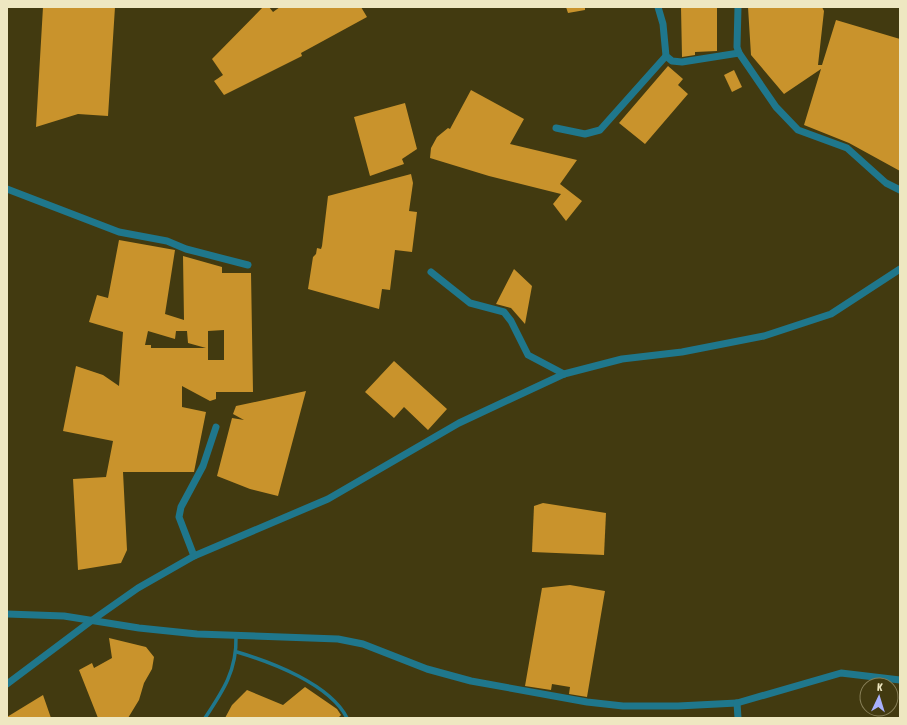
<svg xmlns="http://www.w3.org/2000/svg" width="907" height="725" font-family="'Asap Condensed',sans-serif">
<style>
.building{fill:#c9932c;fill-rule:evenodd}
.lines{fill:none;stroke-linecap:round;stroke-linejoin:round}
.service{stroke:#1f778c;stroke-width:3.5}
.minor{stroke:#1f778c;stroke-width:7}
</style>
<rect width="100%" height="100%" fill="#423a10"/>
<g class="building">
<path d="M43 7H115L108 116 78 114 36 127Z"/>
<path d="M263 7H269L273 12 280 7H361L367 17 301 53 302 56 224 95 214 81 223 75 212 59Z"/>
<path d="M566 7H585V10L568 13Z"/>
<path d="M681 7H717V51L695 52V55L682 57Z"/>
<path d="M748 7H822L824 11 818 65H822L836 20 900 39V171L849 143 804 125 821 69 784 94 751 55Z"/>
<path d="M668 66 683 79 678 85 688 94 645 144 619 123Z"/>
<path d="M734 70 742 87 732 92 724 75Z"/>
<path d="M471 90 524 119 510 144 577 160 560 184 582 201 566 221 553 204 561 194 489 176 430 158 431 148 437 137 448 128 450 129Z"/>
<path d="M405 103 417 149 402 159 404 164 370 176 354 117Z"/>
<path d="M411 174 413 183 409 211 417 212 412 252 395 250 390 290 382 289 379 309 308 289 313 257 316 254 317 248 321 249 322 246 328 196Z"/>
<path d="M119 240 175 250 165 314 184 320 183 256 222 267V273H251L253 392H216V399L210 401 182 386V407L206 412 194 472H123L127 550 121 563 78 570 73 479 106 477 113 441 63 431 76 366 103 375 119 386 123 332 89 322 97 295 108 298ZM224 330V360H208V331ZM148 331 175 339 176 331H187L188 343 206 348H151V345H145Z"/>
<path d="M514 269 532 286 525 324 511 308 496 304Z"/>
<path d="M394 361 447 409 428 430 404 407 394 418 365 392Z"/>
<path d="M306 391 278 496 250 489 217 476 232 418 244 420 233 414 236 406Z"/>
<path d="M543 503 606 513 604 555 532 552 534 506Z"/>
<path d="M570 585 605 591 587 697 569 694 570 687 552 684 551 690 525 686 542 588Z"/>
<path d="M109 638 146 647 154 657 152 669 144 683 139 700 128 718H98L79 670 92 663 94 668 112 658Z"/>
<path d="M305 687 337 709 341 715 338 718H225L232 705 247 690 283 705Z"/>
<path d="M43 695 51 718H7V717Z"/>
</g>
<g class="lines">
<g class="service">
<path d="M237 652C271 662 330 684 347 718"/>
<path d="M205 718C223 691 237 670 236 637"/>
</g>
<g class="minor">
<path d="M658 7 663 24 666 56 672 61 682 62 739 53"/>
<path d="M738 7 737 47 739 53 776 107 798 130 847 148 886 183 900 190"/>
<path d="M556 128 585 134 600 130 666 56"/>
<path d="M7 189 119 232 167 241 186 249 248 265"/>
<path d="M431 272 470 303 504 312 511 321 528 355 564 374"/>
<path d="M194 556 179 517 181 507 203 466 216 427"/>
<path d="M7 614 64 616 139 628 197 634 338 639 363 644 427 669 471 681 587 702 623 706H678L737 703 841 673 900 680"/>
<path d="M7 684 91 621 138 588 194 556 328 499 459 423 564 374 622 359 682 352 764 336 831 314 900 269"/>
<path d="M737 703 738 718"/>
</g>
</g>
<rect width="907" height="725" fill="none" stroke="#eee7c1" stroke-width="16"/>
<g transform="translate(879 697) rotate(4)"><circle r="19" fill="#423a10" stroke="#877f57"/>
<path d="M0-3L7 15L0 10L-7 15Z" fill="#a8b0fc"/>
<text y="-6" font-size="11" font-weight="bold" text-anchor="middle" fill="#eee7c1">K</text>
</g>
</svg>
